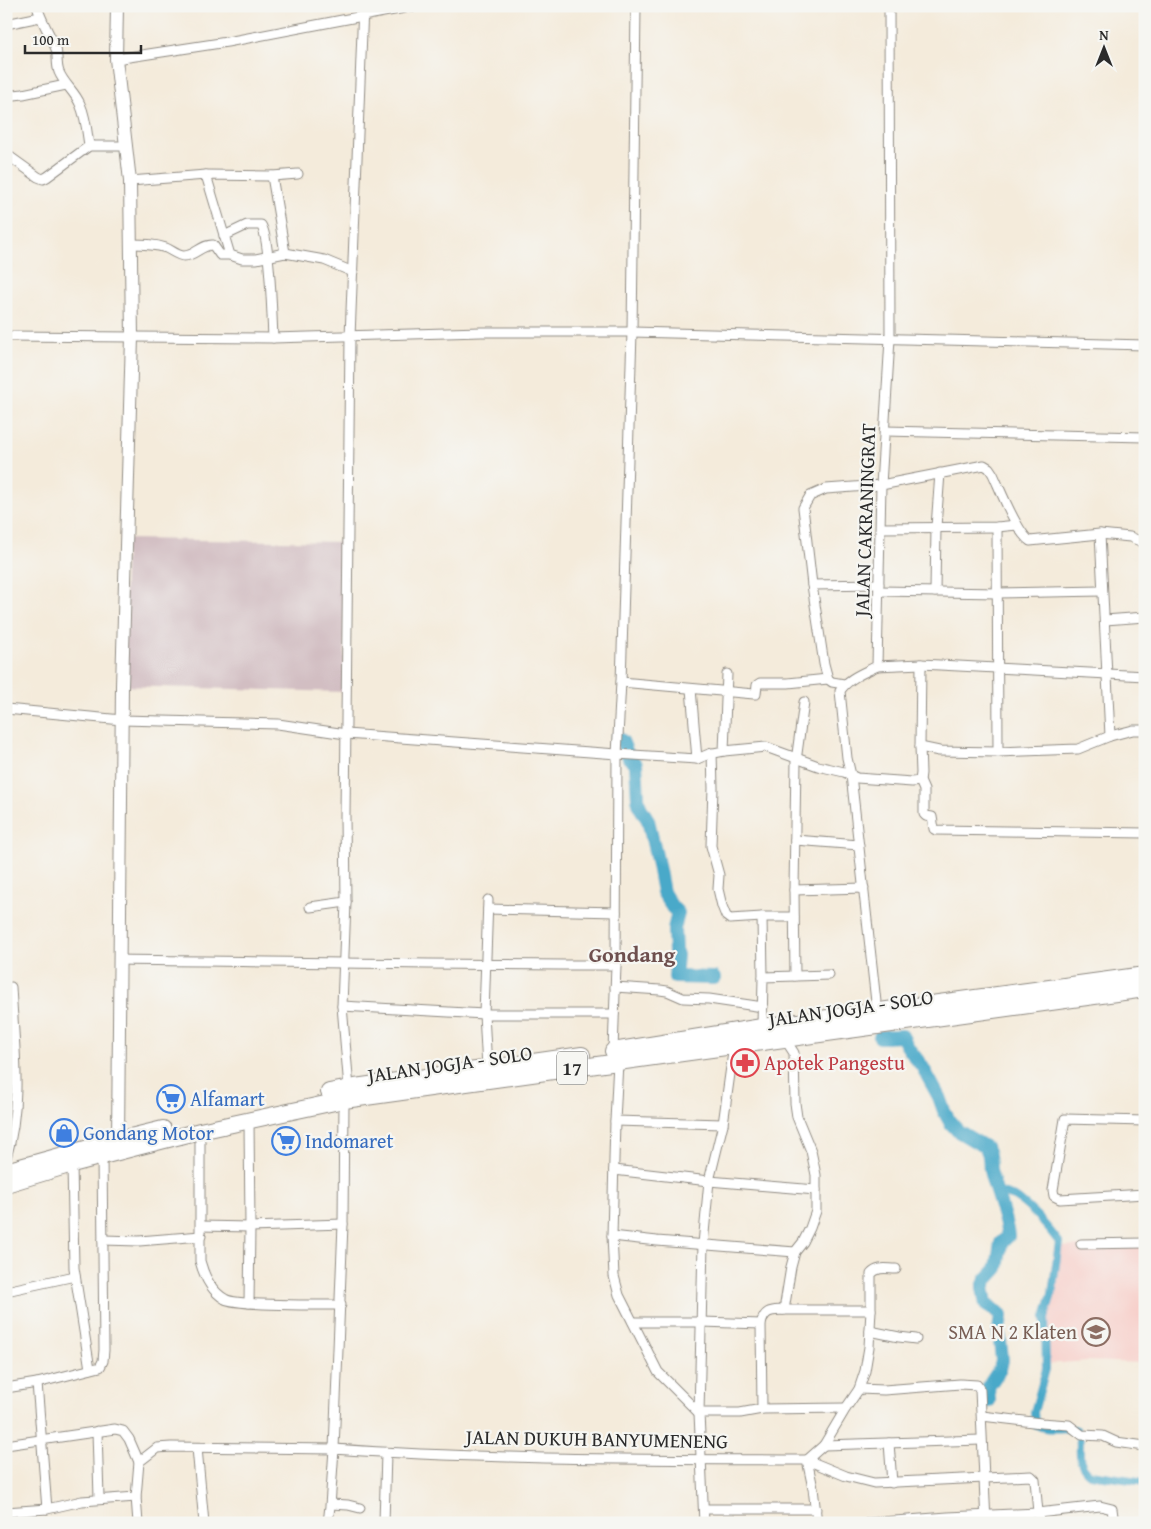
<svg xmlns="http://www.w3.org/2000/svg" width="1151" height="1529" font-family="'Gentium Book Plus',serif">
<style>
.built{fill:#f7d0cb}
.industrial{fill:#d2bec2}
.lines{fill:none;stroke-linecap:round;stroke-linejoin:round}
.canal{stroke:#4aa9c9;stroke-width:8}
.river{stroke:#4aa9c9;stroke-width:14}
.street-casing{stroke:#908b83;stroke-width:11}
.secondary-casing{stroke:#908b83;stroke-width:14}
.highway-casing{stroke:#908b83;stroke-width:18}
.street{stroke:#fff;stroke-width:9}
.secondary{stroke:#fff;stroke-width:12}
.highway{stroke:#fff;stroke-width:16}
.labels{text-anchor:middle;stroke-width:4.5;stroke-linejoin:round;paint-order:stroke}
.shield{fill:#f6f6f2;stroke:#686867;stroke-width:1}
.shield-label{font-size:19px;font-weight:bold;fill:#2b2b2b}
.street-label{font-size:20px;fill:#2b2b2b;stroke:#f6f6f2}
.health-label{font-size:20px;fill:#be3a42;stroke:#f6f6f2;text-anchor:start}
.shop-label{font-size:20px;fill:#366cbe;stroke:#f6f6f2;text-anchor:start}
.education-label{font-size:20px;fill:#785e54;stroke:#f6f6f2;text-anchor:end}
.quarter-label{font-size:22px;font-weight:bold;fill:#6d4f4e;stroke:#f6f6f2}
</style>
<rect width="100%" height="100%" fill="#f6f6f2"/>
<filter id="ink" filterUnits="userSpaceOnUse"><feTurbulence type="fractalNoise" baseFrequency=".02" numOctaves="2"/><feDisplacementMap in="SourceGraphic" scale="10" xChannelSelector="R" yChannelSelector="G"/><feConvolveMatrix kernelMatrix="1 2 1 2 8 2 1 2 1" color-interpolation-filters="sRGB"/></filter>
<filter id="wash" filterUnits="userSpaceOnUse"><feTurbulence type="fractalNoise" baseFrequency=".0096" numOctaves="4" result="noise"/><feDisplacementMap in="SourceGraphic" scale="20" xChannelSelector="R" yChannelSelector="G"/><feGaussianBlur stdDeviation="1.12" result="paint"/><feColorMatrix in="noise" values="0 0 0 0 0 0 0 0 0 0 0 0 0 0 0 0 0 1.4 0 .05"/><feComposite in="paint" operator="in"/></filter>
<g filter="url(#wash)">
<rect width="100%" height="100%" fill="#f4ebdb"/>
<path class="built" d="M1145 1244V1363L1086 1361 1047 1364V1303L1054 1247Z"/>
<path class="industrial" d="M126 539 345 542 344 692 122 686Z"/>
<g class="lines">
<path class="canal" d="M997 1190C1002 1195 1011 1194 1018 1199 1034 1211 1047 1226 1059 1242L1052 1294 1045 1317 1046 1369 1034 1412 1035 1424C1048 1433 1063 1425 1077 1430 1085 1443 1072 1460 1090 1474L1145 1482"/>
<g class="river">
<path d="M618 738 622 741 629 758 636 764 638 798 640 807 648 820 657 860 663 892 672 907 678 913 674 929 675 952 677 955 675 977 714 978"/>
<path d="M880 1037 902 1036 909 1049 922 1066 939 1097 944 1111 950 1122 958 1131 985 1147C991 1153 989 1163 990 1170 995 1193 1005 1213 1008 1236L1001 1243 997 1268 986 1280 983 1287 986 1305 998 1312 1001 1316 999 1331 1002 1360 1000 1369 988 1387 989 1401"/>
</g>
</g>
</g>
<g filter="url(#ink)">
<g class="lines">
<defs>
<g id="street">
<path d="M37 6C41 21 50 34 56 49 58 56 56 64 59 72 64 84 75 92 80 104 86 117 87 131 89 146"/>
<path d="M6 24 40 17"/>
<path d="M116 59 227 42 415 6"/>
<path d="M6 96 23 94 66 85"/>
<path d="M6 154 38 177 43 179 47 177 89 146H125"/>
<path d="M206 175 230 255 242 259H256L285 253 324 260 353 272"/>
<path d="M272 176 285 253"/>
<path d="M130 181 206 175 272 176 298 174"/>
<path d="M224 236 247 225H261C270 237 272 319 273 338"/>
<path d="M131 244C143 244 154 244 166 248 171 250 178 256 184 256 195 256 202 244 213 245L220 255H230"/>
<path d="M6 336 273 338 481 332H632L1145 345"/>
<path d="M885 431 1145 437"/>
<path d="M997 527C998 602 997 677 998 752"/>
<path d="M881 528 997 527 1017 525"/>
<path d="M1100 534 1110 736"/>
<path d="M812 585 879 584"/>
<path d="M880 591 998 593 1102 591"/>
<path d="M935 592 936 527 940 473"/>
<path d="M1105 620 1145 617"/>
<path d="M877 666 921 664 1145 676"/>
<path d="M621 682 754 694H756L757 685 760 683H788L828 679"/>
<path d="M844 684 832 682 828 679 824 664 812 585 804 516 803 508 810 496 826 489 881 485 984 465 989 468 993 474C1000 489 1017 533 1030 541L1100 534 1130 537 1145 543"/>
<path d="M691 689 697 759"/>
<path d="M6 709 122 720 278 724 346 734 617 754 697 759 709 754 724 751 766 747 818 766 844 772 857 778 912 782 920 781 921 773 920 747 939 751 998 752 1078 749 1110 736 1133 730H1145"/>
<path d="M920 747 921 664"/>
<path d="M724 751 727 674"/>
<path d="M712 753 713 788 711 846 719 875 718 889 722 906 726 916 730 919 762 917H794"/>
<path d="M920 781 924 790V814L926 816 932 817 934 829 936 830 1145 833"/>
<path d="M795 840 859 845"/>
<path d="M794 890 864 888"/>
<path d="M310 907 346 902"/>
<path d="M488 909 616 912"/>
<path d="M762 917 763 977"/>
<path d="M120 960C285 962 451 965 616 965"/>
<path d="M795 976 794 890 796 761 804 702"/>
<path d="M615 987 660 990 667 991 683 998 709 999 763 1007"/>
<path d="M342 1006 484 1014H614"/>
<path d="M877 1011 851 775 847 758 840 691C848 678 864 673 877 666L881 485 890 339 889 6"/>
<path d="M762 1027 763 977 829 975"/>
<path d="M783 1036 794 1053 795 1103 797 1117 811 1151 816 1175V1211L810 1228 803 1242 795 1252 791 1267 784 1310"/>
<path d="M613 1051 616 965 617 754 621 682 632 332 636 6"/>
<path d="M618 1062 615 1121 612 1236 614 1276 619 1295 658 1372 699 1413H740L762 1409 846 1408"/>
<path d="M487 1068 484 1014 488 900"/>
<path d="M349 1088 342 1006 346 902 345 816 350 337 363 6"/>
<path d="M615 1121 723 1124"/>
<path d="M1145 1121 1065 1119 1053 1190 1054 1196 1060 1199 1145 1194"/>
<path d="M200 1131V1261C204 1276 211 1291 225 1299 236 1306 321 1305 341 1305"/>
<path d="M6 1158C23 1102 14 1044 11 987"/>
<path d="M72 1164 74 1268 90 1369"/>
<path d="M614 1170 709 1181 816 1190"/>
<path d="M201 1226 250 1227 343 1224"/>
<path d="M612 1236 657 1241 795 1252"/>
<path d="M103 1240 139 1241 201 1236"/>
<path d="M1081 1244 1145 1243"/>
<path d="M6 1291 75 1276"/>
<path d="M249 1303 250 1227 249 1121"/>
<path d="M633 1322H702L761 1324"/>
<path d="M870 1331 899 1337 916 1339"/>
<path d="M37 1383 100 1367 103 1361 104 1350 102 1156"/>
<path d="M6 1388 37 1383 47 1509 82 1501 136 1497"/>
<path d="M859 1389 884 1390 960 1384 977 1385 980 1390 986 1523"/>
<path d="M762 1409 761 1324C765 1309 772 1311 784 1310H871V1274C878 1266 887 1269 896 1269"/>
<path d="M982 1416 1041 1423 1069 1425 1082 1435 1103 1436 1116 1442 1145 1446"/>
<path d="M97 1431 99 1498"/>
<path d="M889 1443 892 1483"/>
<path d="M6 1445 115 1429 123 1431 129 1439 139 1462"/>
<path d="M824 1445 981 1440"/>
<path d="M197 1448 204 1523"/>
<path d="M331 1504 348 1505 360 1508"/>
<path d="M704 1509H816"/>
<path d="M6 1512 47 1509"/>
<path d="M138 1523 136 1497 139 1462 157 1448 171 1447 334 1449 343 1224 344 1100"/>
<path d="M328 1523 330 1506 334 1449C491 1460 649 1459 807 1460L846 1476 874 1483 1031 1476 1035 1480 1039 1523"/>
<path d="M384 1523 386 1453"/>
<path d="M704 1523 699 1413 703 1244 709 1181 723 1124 734 1045"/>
<path d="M817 1523 813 1488 807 1460 824 1445 846 1408 859 1389 865 1371 869 1347 871 1310"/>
<path d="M868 1523 948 1517 1038 1513 1100 1506 1112 1509 1114 1523"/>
</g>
<path id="secondary" d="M117 6 116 59 130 181 132 337 122 686 118 1140"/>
<g id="highway">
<path d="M613 1051 762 1027 1145 975"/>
<path d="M329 1092 355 1087 582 1055"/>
<path d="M6 1171 118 1140 163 1129"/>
<path d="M6 1184 72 1164 133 1148 200 1131 344 1100 1145 989"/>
</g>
</defs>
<use href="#street" class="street-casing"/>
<use href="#secondary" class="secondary-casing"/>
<use href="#highway" class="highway-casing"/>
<use href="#street" class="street"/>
<use href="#secondary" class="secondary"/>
<use href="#highway" class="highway"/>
</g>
</g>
<defs>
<symbol id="pharmacy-ring" viewBox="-11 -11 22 22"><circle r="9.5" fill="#f6f6f2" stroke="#e0444e" stroke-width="1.5"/><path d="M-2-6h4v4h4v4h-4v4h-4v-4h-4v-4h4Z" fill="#e0444e"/></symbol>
<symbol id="supermarket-ring" viewBox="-11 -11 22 22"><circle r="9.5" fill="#f6f6f2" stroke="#3f7fe0" stroke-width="1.5"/><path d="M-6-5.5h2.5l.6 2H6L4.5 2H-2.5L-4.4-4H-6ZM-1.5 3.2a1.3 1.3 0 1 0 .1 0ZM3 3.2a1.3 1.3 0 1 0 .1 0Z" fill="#3f7fe0"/></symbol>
<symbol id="shop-ring" viewBox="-11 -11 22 22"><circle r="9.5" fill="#f6f6f2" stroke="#3f7fe0" stroke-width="1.5"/><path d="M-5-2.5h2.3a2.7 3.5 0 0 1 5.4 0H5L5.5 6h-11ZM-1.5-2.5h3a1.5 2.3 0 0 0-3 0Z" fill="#3f7fe0"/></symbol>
<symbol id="school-ring" viewBox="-11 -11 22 22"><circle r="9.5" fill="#f6f6f2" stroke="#8d6e63" stroke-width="1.5"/><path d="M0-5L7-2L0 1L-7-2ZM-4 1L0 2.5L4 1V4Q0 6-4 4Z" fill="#8d6e63"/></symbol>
</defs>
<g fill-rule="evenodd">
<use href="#pharmacy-ring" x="729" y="1047" width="32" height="32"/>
<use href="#supermarket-ring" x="155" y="1083" width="32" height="32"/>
<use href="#shop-ring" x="48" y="1117" width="32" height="32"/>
<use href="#supermarket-ring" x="270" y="1125" width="32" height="32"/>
<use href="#school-ring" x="1080" y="1316" width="32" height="32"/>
</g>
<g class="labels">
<rect class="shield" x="557" y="1051.5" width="30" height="33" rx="4"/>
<g class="shield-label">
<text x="572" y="1075">17</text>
</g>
<g class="street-label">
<text transform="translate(865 520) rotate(-88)" y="7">JALAN CAKRANINGRAT</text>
<text transform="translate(851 1008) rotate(-8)" y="7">JALAN JOGJA - SOLO</text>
<text transform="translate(450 1064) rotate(-8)" y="7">JALAN JOGJA - SOLO</text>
<text transform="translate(597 1439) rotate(1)" y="7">JALAN DUKUH BANYUMENENG</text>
</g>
<g class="health-label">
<text x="764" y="1070">Apotek Pangestu</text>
</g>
<g class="shop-label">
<text x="190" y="1106">Alfamart</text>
<text x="83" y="1140">Gondang Motor</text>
<text x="305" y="1148">Indomaret</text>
</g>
<g class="education-label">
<text x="1077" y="1339">SMA N 2 Klaten</text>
</g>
<g class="quarter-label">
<text x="632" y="962">Gondang</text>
</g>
</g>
<rect width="1151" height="1529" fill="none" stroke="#f6f6f2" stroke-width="25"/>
<g transform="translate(1104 48)" stroke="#f6f6f2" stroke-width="4" paint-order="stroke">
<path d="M0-4L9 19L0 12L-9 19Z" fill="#2b2b2b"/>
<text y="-8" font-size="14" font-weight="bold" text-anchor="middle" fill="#2b2b2b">N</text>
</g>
<path d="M25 45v8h116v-8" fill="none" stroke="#2b2b2b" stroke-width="2.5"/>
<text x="32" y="45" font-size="15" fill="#2b2b2b" stroke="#f6f6f2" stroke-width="4" paint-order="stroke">100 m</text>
</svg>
